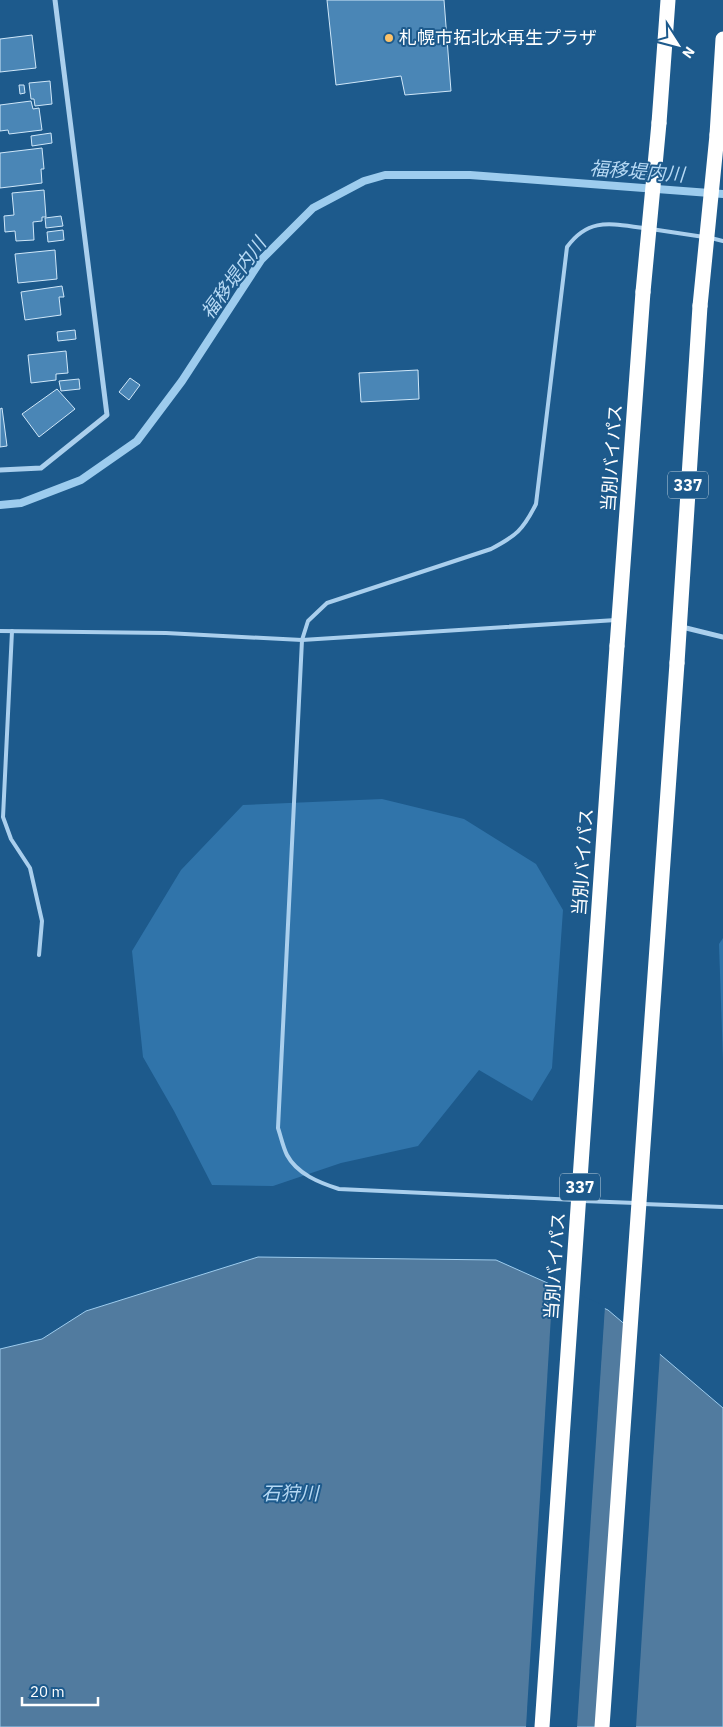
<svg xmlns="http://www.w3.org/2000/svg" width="723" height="1727" font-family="'IBM Plex Sans','Noto Sans JP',sans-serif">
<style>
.green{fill:#3074aa}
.water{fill:#517b9f;stroke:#9dccee}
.pier{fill:#1d5a8c}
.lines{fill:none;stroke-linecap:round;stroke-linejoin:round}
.stream{stroke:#9dccee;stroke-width:8}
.building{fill:#4a86b6;stroke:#cfe7f9}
.lane{stroke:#aacfed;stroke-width:4}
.street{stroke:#aacfed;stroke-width:5}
.highway{stroke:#fff;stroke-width:15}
.highway-bridge{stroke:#fff;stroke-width:15}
.poi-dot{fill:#fcc269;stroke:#1d5a8c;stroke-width:2}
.labels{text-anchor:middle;stroke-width:4;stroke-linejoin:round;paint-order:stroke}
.shield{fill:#1d5a8c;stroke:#bbcedc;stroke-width:1}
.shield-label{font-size:16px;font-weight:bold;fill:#fff}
.poi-label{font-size:18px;fill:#fff;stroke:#1d5a8c;text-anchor:start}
.street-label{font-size:18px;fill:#fff;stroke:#1d5a8c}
.water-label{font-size:19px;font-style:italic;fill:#b6d9f4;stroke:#1d5a8c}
</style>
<rect width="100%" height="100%" fill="#1d5a8c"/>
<g class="green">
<path d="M382 799 464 819 536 864 563 910 552 1068 532 1101 479 1070 418 1146 341 1163 273 1186 212 1185 174 1111 143 1057 132 951 181 870 243 805Z"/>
<path d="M723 938V1061L719 944Z"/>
</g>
<path class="water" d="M258 1257 496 1260 608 1310 723 1408V1727H0V1349L42 1339 86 1311Z"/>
<g class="pier">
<path d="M553 1283 605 1306 577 1727H526Z"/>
<path d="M624 1320 660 1352 636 1727H598Z"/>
</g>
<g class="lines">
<path class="stream" d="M0 505 21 503 81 480 137 441 182 381 261 260 313 208 364 181 385 175H470L723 194"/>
</g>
<g class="building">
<path d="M327 0H444L451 91 405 95 401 76 336 85Z"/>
<path d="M32 35 36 68 0 72V39Z"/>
<path d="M50 81 52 104 35 106 34 99H31L29 83Z"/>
<path d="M19 85H24L25 93 20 94Z"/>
<path d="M31 101 33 109 39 108 42 130 9 134 8 130 0 131V105Z"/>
<path d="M51 133 52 143 32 146 31 136Z"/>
<path d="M42 148 44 169H41L42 183 0 188V153Z"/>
<path d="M44 190 46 217H42V221L33 222 34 240 16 241 15 231 5 232 4 216 14 215 12 193Z"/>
<path d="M61 216 63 226 46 228 45 218Z"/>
<path d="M63 230 64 240 48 242 47 232Z"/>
<path d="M55 250 57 279 18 283 15 254Z"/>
<path d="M62 286 64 297H59L61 315 25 320 21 292Z"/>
<path d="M75 330 76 339 58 341 57 332Z"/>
<path d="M66 351 68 373 56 374V380L31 383 28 355Z"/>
<path d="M418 370 419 399 361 402 359 373Z"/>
<path d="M130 378 140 385 129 400 119 392Z"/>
<path d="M79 379 80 389 61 391 59 381Z"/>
<path d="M57 389 75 409 39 437 22 414Z"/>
<path d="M2 408 7 446 0 447V409Z"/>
</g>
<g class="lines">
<g class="lane">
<path d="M651 229 704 237"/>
<path d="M711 238 723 241"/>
<path d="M0 631 166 633 302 640 616 620"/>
<path d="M12 631 3 817 11 839 30 868 42 921 39 955"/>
<path d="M576 1200 339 1189C320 1183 297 1174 287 1155 283 1147 281 1137 278 1128L302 640 308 621 327 603 491 549C516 536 523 530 536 504L567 247C589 217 611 224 644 228"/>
<path d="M583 1201 636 1203"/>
<path d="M643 1204 723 1207"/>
</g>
<g class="street">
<path d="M0 470 41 468 107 415 55 0"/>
<path d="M682 627 723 637"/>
</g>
<g class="highway">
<path d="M659 123 668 0"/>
<path d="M717 135 723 39"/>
<path d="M617 646 643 292"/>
<path d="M677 663 700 306"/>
</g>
<g class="highway-bridge">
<path d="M643 292 659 123"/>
<path d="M700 306 717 135"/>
<path d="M542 1727 617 646"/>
<path d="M602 1727 677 663"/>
</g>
</g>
<circle class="poi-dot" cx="389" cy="38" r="5"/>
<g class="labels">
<g class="shield">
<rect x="668" y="471.5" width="40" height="27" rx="4"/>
<rect x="560" y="1173.5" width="40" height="27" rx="4"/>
</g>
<g class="shield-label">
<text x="688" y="491">337</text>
<text x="580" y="1193">337</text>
</g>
<g class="poi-label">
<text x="399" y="44">札幌市拓北水再生プラザ</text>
</g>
<g class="street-label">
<text transform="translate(612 458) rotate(-86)" y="6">当別バイパス</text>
<text transform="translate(583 862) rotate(-86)" y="6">当別バイパス</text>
<text transform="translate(555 1266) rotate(-86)" y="6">当別バイパス</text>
</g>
<g class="water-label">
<text transform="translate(637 171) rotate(4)" y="7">福移堤内川</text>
<text transform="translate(233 278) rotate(-54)" y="7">福移堤内川</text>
<text x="290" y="1500">石狩川</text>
</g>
</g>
<g transform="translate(678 45) rotate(126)" stroke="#1d5a8c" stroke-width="4" paint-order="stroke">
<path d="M0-4L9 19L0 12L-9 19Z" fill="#ffffff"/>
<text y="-8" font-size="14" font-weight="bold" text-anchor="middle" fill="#ffffff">N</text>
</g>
<path d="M22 1697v8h76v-8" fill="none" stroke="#ffffff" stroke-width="2.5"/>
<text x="30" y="1697" font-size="15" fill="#ffffff" stroke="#1d5a8c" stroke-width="4" paint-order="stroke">20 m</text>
</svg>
